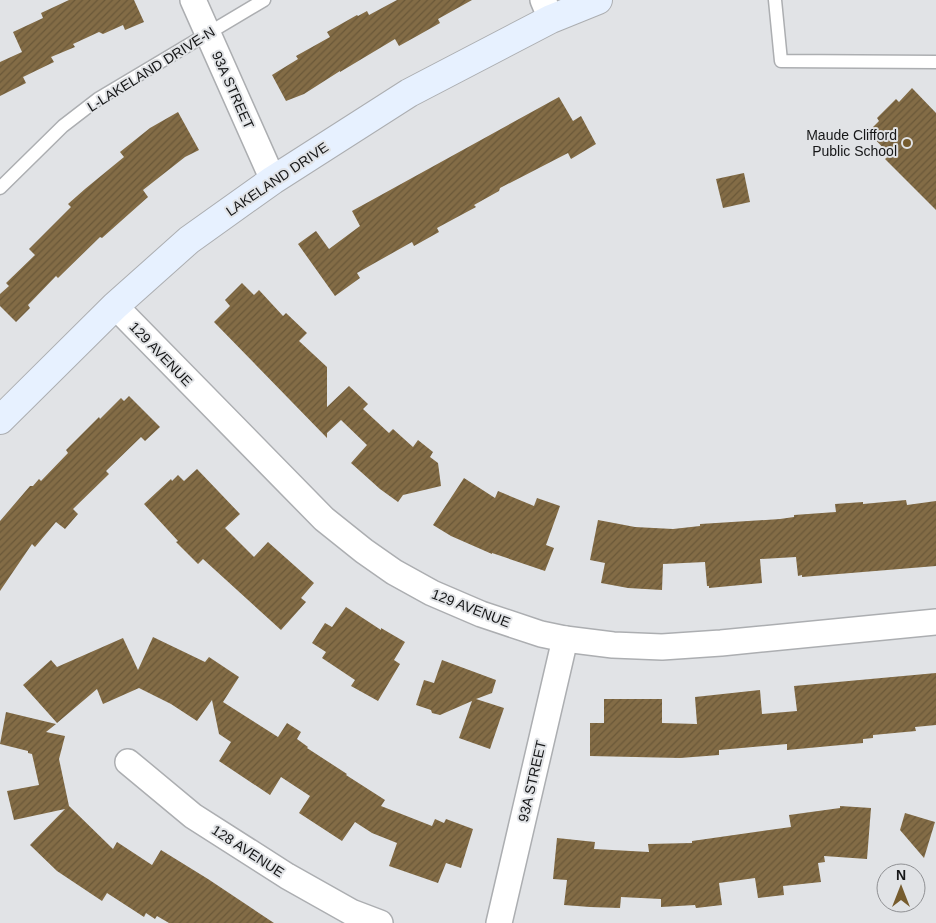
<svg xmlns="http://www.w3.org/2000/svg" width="936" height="923" font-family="Helvetica,sans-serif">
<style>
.building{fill:url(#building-hatch)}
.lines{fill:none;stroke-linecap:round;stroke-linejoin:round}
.lane-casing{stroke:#acaeb1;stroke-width:15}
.street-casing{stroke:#acaeb1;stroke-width:28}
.secondary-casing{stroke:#acaeb1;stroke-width:30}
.lane{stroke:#fff;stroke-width:12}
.street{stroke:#fff;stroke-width:25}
.secondary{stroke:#e7f1ff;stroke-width:28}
.poi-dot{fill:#765c2e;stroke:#e1e3e6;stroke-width:2}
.labels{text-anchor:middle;stroke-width:4;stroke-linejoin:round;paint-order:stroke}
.street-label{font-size:14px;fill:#161718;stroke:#e1e3e6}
.poi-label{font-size:14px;fill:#161718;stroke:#e1e3e6;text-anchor:end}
</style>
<defs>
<pattern id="building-hatch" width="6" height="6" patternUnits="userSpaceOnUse" patternTransform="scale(1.25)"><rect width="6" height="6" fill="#836c46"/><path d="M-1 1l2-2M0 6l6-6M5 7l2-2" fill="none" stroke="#6a5839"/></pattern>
</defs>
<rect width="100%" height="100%" fill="#e1e3e6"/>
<g class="building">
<path d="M69 0H134L144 22 125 30 123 25 103 34 99 32 73 44 75 47 51 57 54 62 23 77 26 83 0 96V62L22 52 13 32 43 18 41 13Z"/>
<path d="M397 0H472L438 19 440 23 417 36 399 46 395 39 340 72V71L304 94 286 101 272 75 298 59 296 56 330 37 327 32 357 15 358 16 367 11 369 15Z"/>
<path d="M912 88 936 113V210L885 159 890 155 868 132 879 121 877 118 896 99 899 102Z"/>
<path d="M559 97 573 121 581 116 596 144 571 159 568 153 500 188 499 191 474 205 476 207 437 228 439 232 414 246 412 242 357 273 360 278 335 296 298 244 316 231 329 249 360 226 352 211Z"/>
<path d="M178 112 199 150 185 157 143 190 148 197 102 238 100 237 58 278 56 276 28 305 30 308 16 322 0 306V294L9 286 6 283 35 255 29 249 71 207 68 204 85 189 124 157 120 152 150 128Z"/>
<path d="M744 173 750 202 723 208 716 179Z"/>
<path d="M242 283 254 295 259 290 283 316 286 313 307 333 299 341 327 367V407L349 386 368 404 363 409 389 433 393 429 413 447 418 440 433 452 430 457 438 463 441 486 403 495 398 502 380 489 351 463 367 445 341 420 327 433V438L214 322 230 306 225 300Z"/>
<path d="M129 396 160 427 145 441 141 437 106 471 109 474 73 509 78 514 65 529 56 522 35 547 32 544 0 591V521L30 486H33L39 479 41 481 68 453 66 450 99 417 100 419 121 398 124 401Z"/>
<path d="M197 469 240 514 225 528 254 557 268 542 314 583 301 598 306 602 281 630 203 559 198 564 176 542 178 541 144 504 171 479 172 481 178 475 184 481Z"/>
<path d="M464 478 495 498 498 491 534 506 537 498 560 506 546 545 554 548 545 571 492 553V554L451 536 433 525Z"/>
<path d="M906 500 907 505 936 501V566L802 577V575L798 576 796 557 760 559 762 583 709 588V586H707L705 562 663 564 662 590 628 588 601 583 605 563 590 560 598 520 635 527 673 529 700 526V524L780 519 794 517V515L836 512 835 504 863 502V504Z"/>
<path d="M346 607 381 630V628L405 642 394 660 400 664 378 701 351 686 355 680 322 658 326 652 312 643 325 623 332 627Z"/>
<path d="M153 637 205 662 209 657 239 677 223 702 278 737 287 723 301 732 297 739 308 747 307 748 347 774 346 775 385 800 381 806 432 826 435 819 444 823 446 819 473 829 461 868 446 863 438 883 389 866 397 843 372 833 355 822 342 841 299 813 310 796 281 777 270 795 219 761 231 742 219 734 212 700 197 721 171 704 139 688 103 704 97 689 57 723 23 685 51 660 57 667 123 638 138 670Z"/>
<path d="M442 660 496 680 492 693 476 699 504 708 490 749 459 738 472 701 440 715 432 713 431 710 416 705 424 680 434 683Z"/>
<path d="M936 673V725L915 727 916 731 873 735V738L863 739V743L787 750V744L719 750V755L680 758 590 756V723H604V699H662V723L697 724 695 697 760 690 762 714 797 711 794 686Z"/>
<path d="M6 712 56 724 46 732 65 736 59 759 69 806 113 849 117 842 152 865 161 850 208 879 274 923H169L157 916 155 919 146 913 144 917 107 893 102 901 57 871 30 845 65 809 14 820 7 791 39 785 32 754 28 753V751L0 744Z"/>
<path d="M840 806 871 808 867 859 824 856 825 862 818 863 821 882 783 886 784 895 758 898 755 878 719 883 722 905 696 908 695 905 661 907V899L621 897 620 908 590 907 564 905 567 880 553 879 557 838 595 842 594 849 649 852 648 844 692 843V841L791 827 789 815 840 808Z"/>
<path d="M905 813 935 822 924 858 900 830Z"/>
</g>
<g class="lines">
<defs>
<g id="lane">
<path d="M775 0 781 61 936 62"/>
<path d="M0 188 63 126 98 99 264 0"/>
</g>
<g id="street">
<path d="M193 0 273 180"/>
<path d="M543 0 551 19"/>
<path d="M115 306 324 519 364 551 394 572 432 593 481 614 541 634 565 639 613 645 662 647 721 643 936 622"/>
<path d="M128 762 193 816 287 876 351 912 380 923"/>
<path d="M499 923 565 639"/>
</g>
<path id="secondary" d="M0 420 115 306 189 240 273 180 409 93 551 19 598 0"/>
</defs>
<use href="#lane" class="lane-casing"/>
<use href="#street" class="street-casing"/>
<use href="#secondary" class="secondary-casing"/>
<use href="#lane" class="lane"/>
<use href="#street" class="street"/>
<use href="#secondary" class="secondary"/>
</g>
<circle class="poi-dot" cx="907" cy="143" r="5"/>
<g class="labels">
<g class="street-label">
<text transform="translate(151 69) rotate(-32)" y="5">L-LAKELAND DRIVE-N</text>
<text transform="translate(233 90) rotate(66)" y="5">93A STREET</text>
<text transform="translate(277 179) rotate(-34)" y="5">LAKELAND DRIVE</text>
<text transform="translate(161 354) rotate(46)" y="5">129 AVENUE</text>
<text transform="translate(471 608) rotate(21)" y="5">129 AVENUE</text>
<text transform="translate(532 781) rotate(-77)" y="5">93A STREET</text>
<text transform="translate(248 851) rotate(33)" y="5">128 AVENUE</text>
</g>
<g class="poi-label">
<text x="897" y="140">Maude Clifford<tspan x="897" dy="16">Public School</tspan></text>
</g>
</g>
<g transform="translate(901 888)"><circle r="24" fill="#e1e3e6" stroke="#909194"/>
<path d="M0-4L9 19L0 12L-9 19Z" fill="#765c2e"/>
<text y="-8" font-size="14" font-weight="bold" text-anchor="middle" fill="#161718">N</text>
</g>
</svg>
